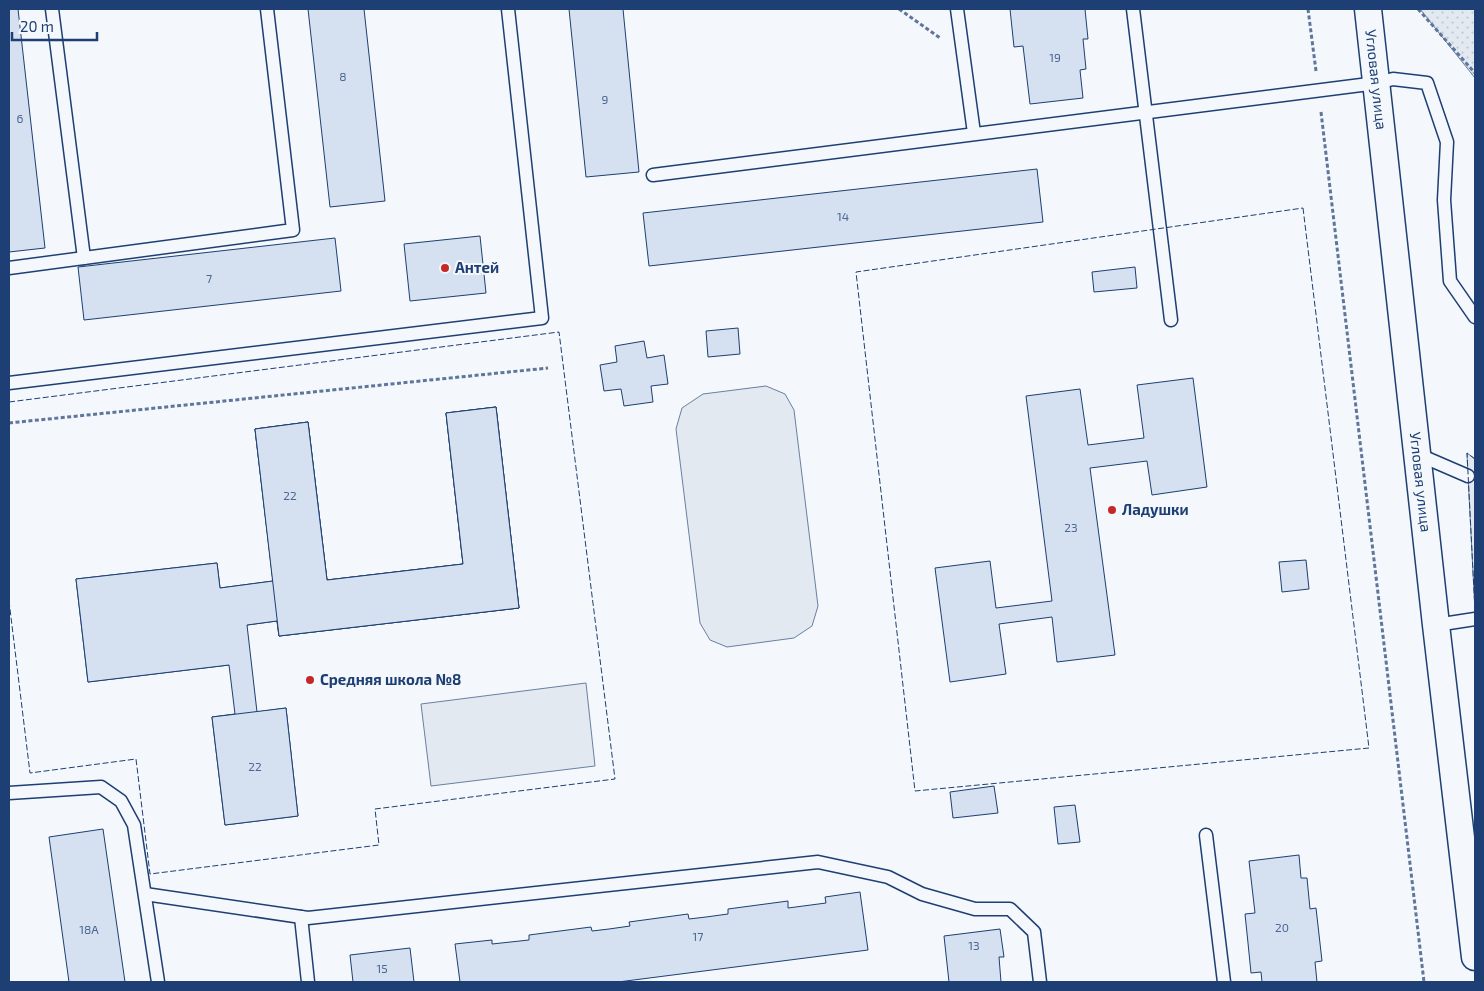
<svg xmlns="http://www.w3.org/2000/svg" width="1484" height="991" font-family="'Exo 2',sans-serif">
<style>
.grass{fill:url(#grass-dots);stroke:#687fa3}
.park{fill:#e3e9f0;stroke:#687fa3}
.parking{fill:#e3e8f0;stroke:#687fa3}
.building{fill:#d5e0f0;stroke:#1d3f73}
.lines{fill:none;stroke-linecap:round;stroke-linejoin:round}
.service-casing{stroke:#1d3f73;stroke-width:15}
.minor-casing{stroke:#1d3f73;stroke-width:29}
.path{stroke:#5e769c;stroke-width:3;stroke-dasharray:4 2.5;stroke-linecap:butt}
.service{stroke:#f4f7fb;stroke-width:12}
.minor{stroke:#f4f7fb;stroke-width:26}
.fence{stroke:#1d3f73;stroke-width:1;stroke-dasharray:6 2.5;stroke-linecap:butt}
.poi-dot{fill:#c62828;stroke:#f4f7fb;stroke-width:2}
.labels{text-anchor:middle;stroke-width:4;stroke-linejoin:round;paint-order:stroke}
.number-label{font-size:12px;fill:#4b6792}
.street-label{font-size:15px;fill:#1d3f73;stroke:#f4f7fb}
.poi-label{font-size:15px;font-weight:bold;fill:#1d3f73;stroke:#f4f7fb;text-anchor:start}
</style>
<defs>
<pattern id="grass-dots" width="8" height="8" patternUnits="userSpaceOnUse" patternTransform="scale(1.25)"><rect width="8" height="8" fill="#e3e9f0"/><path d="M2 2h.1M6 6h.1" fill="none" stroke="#c2c9d1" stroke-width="1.8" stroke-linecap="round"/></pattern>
</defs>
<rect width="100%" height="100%" fill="#f4f7fb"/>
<path class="grass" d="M1420 9H1475V78Z"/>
<g class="park">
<path d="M766 386 785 394 794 410 818 606 812 626 794 638 727 647 710 640 700 623 676 429 682 408 703 394Z"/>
<path d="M586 683 595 766 431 786 421 704Z"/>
</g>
<path class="parking" d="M1467 453 1475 459V611L1468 476Z"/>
<g class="building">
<path d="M9 9H18L45 248 9 252Z"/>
<path d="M308 9H364L385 201 330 207Z"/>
<path d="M569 9H623L639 172 586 177Z"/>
<path d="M1010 9H1085L1088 39H1083L1086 69 1080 70 1083 98 1030 104 1023 46 1014 47Z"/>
<path d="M1037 169 1043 222 649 266 643 213Z"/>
<path d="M480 236 486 293 410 301 404 244Z"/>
<path d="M335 238 341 291 84 320 78 267Z"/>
<path d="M1135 267 1137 288 1094 292 1092 272Z"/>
<path d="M738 328 740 354 708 357 706 331Z"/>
<path d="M644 341 647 358 664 355 668 384 651 386 653 402 624 406 621 389 604 391 600 365 617 362 615 346Z"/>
<path d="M1193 378 1207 487 1152 495 1147 461 1090 468 1115 655 1057 662 1052 617 999 624 1006 674 950 682 935 568 990 561 996 608 1052 601 1026 396 1080 389 1088 445 1144 438 1137 385Z"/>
<path d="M496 407 519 608 279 636 277 621 225 628 229 665 88 682 76 579 217 563 220 588 273 581 255 429 308 422 327 580 463 564 446 413Z"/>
<path d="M496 407 519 608 279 636 277 621 247 625 257 712 286 708 298 816 225 825 212 717 235 714 229 665 88 682 76 579 217 563 220 588 273 581 255 429 308 422 327 580 463 564 446 413Z"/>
<path d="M496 407 519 608 279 636 255 429 308 422 327 580 463 564 446 413Z"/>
<path d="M1306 560 1309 589 1282 592 1279 562Z"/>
<path d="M286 708 298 816 225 825 212 717Z"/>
<path d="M994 786 998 813 953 818 950 792Z"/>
<path d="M1075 805 1080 842 1058 844 1054 807Z"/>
<path d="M103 829 125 982H69L49 837Z"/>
<path d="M1299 855 1301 878H1307L1310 909 1316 908 1322 961 1315 962 1317 982H1262L1261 972 1251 973 1248 943 1245 914 1255 913 1249 861Z"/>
<path d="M860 892 868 950 618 982H460L455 944 492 940V944L529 940V935L591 927 592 931 609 929 630 926 629 922 688 914 689 919 706 917 728 914V909L788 901V908L826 903 825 897Z"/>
<path d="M1000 929 1004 957H999L1001 982H949L944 936Z"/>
<path d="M410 948 414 982H353L350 955Z"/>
</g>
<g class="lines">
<defs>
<g id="service">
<path d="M52 9 84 258"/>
<path d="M957 9 974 133"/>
<path d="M1133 9 1171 320"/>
<path d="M653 175 1377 83 1393 79 1427 83 1447 142 1444 200 1450 281 1475 317"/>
<path d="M9 268 293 230 267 9"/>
<path d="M9 383 542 318 508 9"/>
<path d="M1417 454 1468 476"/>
<path d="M1436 625 1475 619"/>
<path d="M9 793 101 787 121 801 134 825 158 982"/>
<path d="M1206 835 1224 982"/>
<path d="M145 894 308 918 818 862 888 877 922 894 975 909H1010L1034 932 1040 982"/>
<path d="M301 917 308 982"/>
</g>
<g id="minor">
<path id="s1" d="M1368 9 1436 625 1475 957"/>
</g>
</defs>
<use href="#service" class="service-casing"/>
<use href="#minor" class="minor-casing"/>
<g class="path">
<path d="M899 9 940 38"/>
<path d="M1308 9 1316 71"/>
<path d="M1418 9 1475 73"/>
<path d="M1321 112 1424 982"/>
<path d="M9 423 548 368"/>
</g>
<use href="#service" class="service"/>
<use href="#minor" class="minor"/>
<g class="fence">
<path d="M1303 208 1369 748 915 791 856 272Z"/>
<path d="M9 402 559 332 615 779 375 809 379 845 150 874 136 759 30 773 9 601"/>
<path d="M1475 459 1467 453 1475 611"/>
</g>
</g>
<g class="poi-dot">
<circle cx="445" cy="268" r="5"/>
<circle cx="1112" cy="510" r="5"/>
<circle cx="310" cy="680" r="5"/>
</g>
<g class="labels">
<g class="number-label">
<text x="1055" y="62">19</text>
<text x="343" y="81">8</text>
<text x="605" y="104">9</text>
<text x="20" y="123">6</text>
<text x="843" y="221">14</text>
<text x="209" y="283">7</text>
<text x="290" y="500">22</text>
<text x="1071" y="532">23</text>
<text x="255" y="771">22</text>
<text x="1282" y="932">20</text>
<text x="89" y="934">18А</text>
<text x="698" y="941">17</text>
<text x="974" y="950">13</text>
<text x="382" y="973">15</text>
</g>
<g class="street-label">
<text dy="5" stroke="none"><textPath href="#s1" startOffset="71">Угловая улица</textPath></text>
<text dy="5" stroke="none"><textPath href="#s1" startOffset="476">Угловая улица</textPath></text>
</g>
<g class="poi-label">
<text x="455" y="273">Антей</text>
<text x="1122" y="515">Ладушки</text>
<text x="320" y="685">Средняя школа №8</text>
</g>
</g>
<rect width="1484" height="991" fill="none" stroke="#1d3f73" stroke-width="20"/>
<path d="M12 32v8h85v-8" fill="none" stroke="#1d3f73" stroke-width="2.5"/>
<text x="20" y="32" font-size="15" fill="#1d3f73" stroke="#f4f7fb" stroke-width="4" paint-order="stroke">20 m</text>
</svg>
